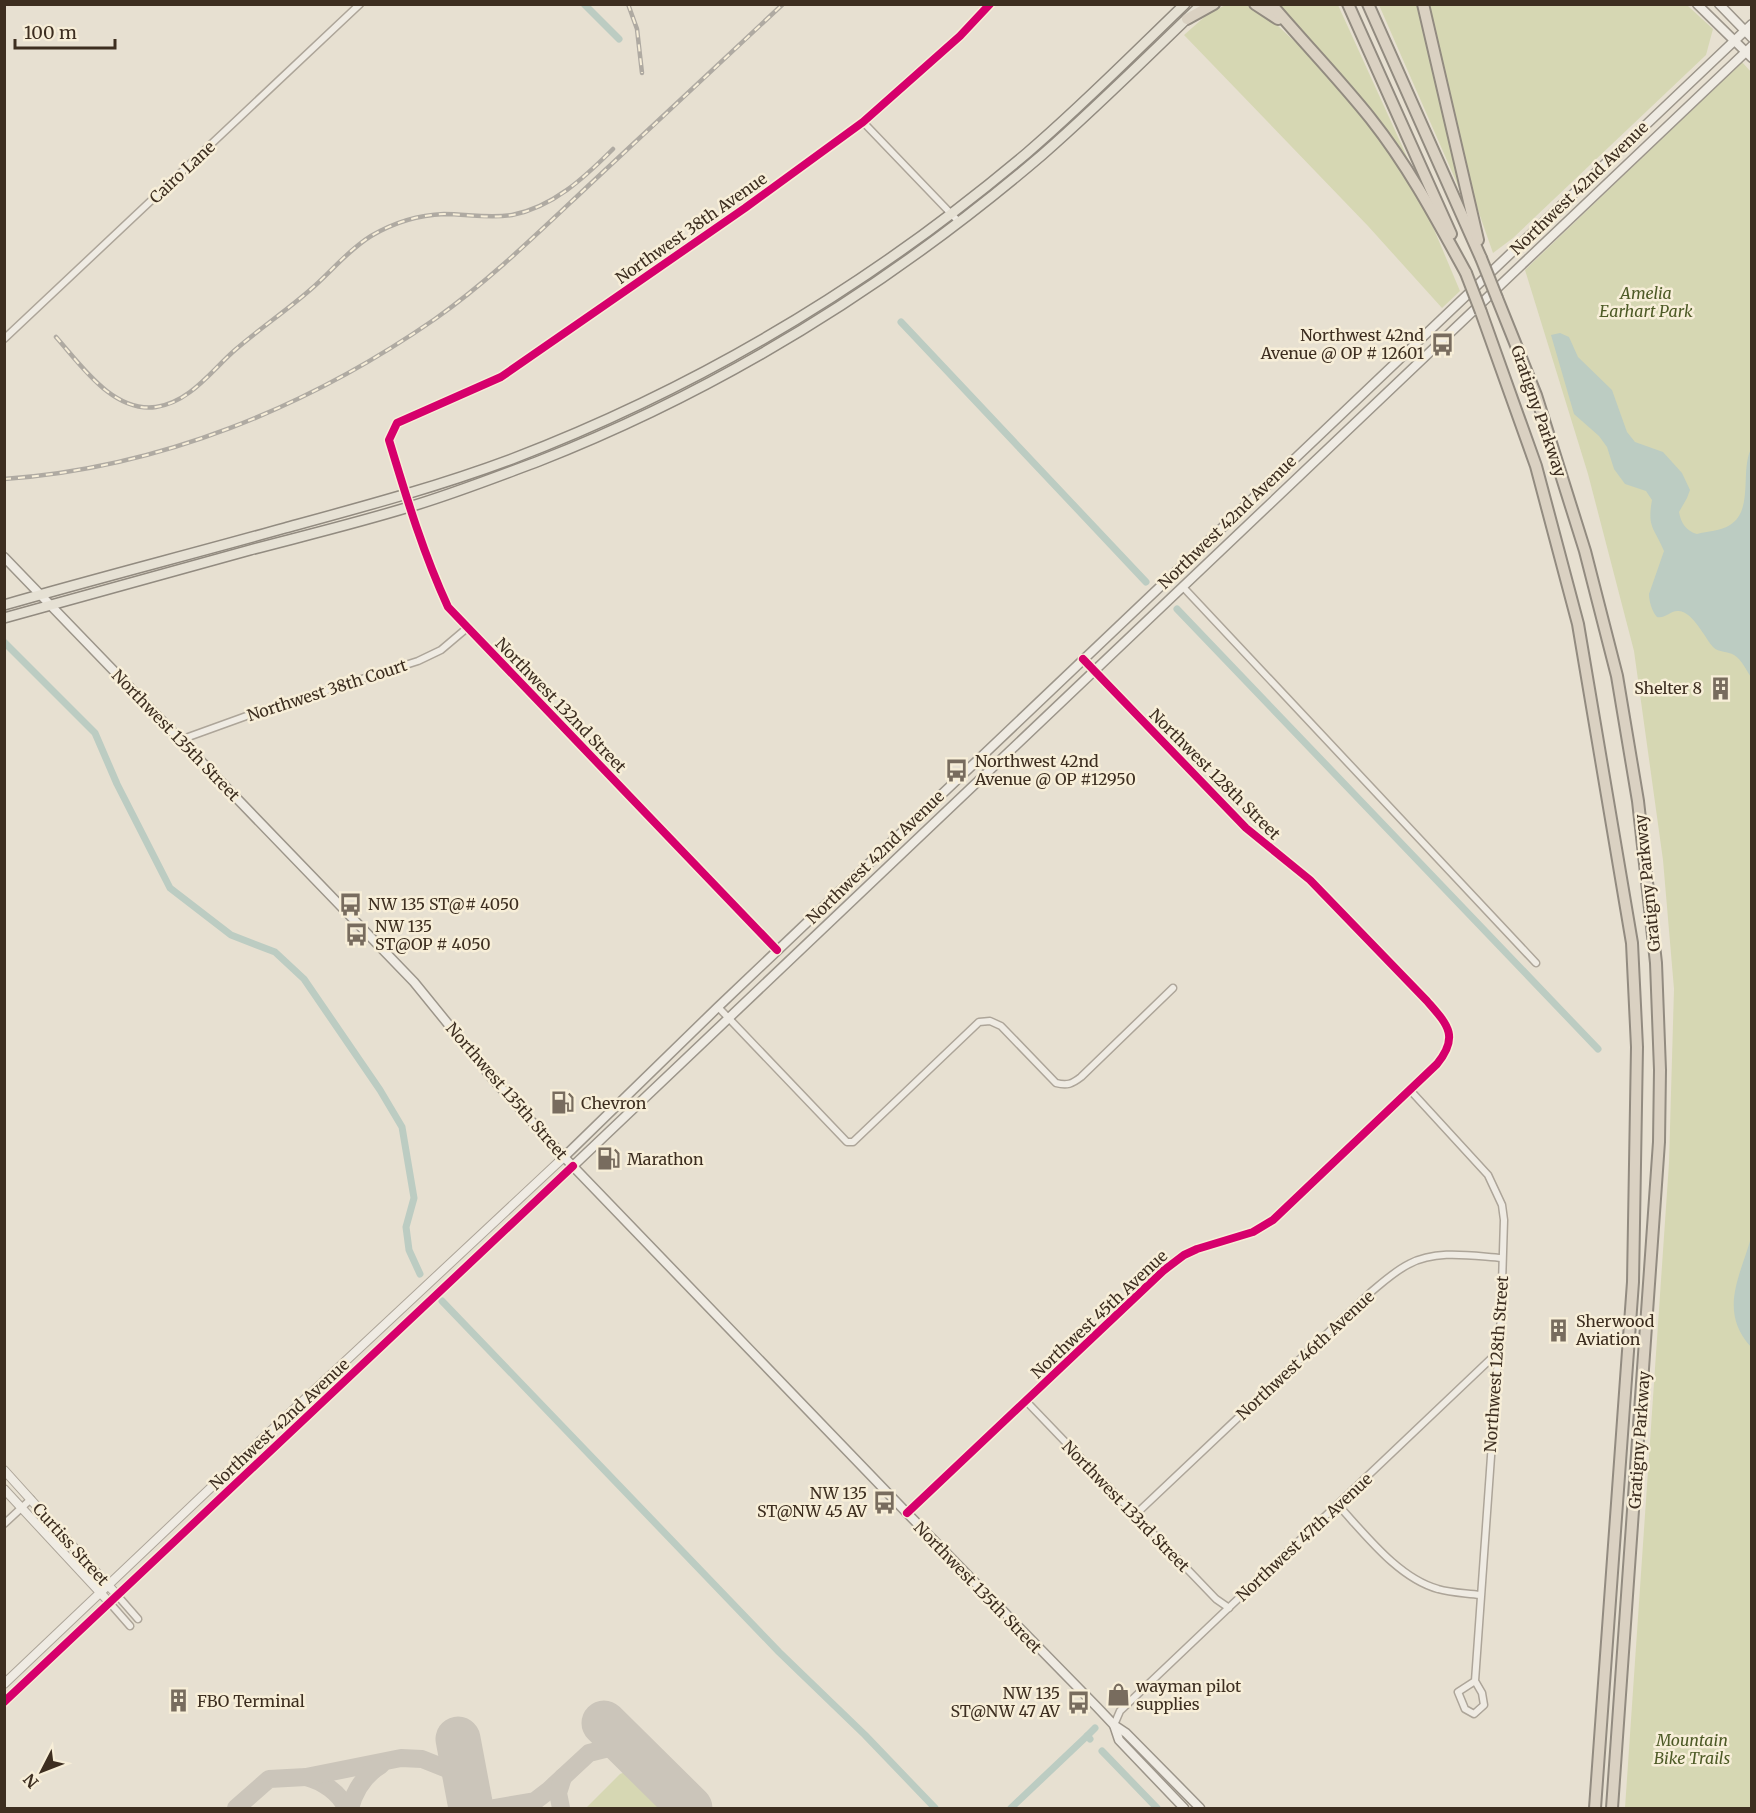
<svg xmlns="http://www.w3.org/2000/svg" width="1756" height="1813" font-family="Merriweather,serif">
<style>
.green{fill:#d6d7b3}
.water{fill:#bcccc2}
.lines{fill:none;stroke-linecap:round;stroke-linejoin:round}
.canal{stroke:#bcccc2;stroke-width:7}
.taxiway{stroke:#cbc5ba;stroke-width:18}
.runway{stroke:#cbc5ba;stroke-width:45}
.minor-casing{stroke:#ada599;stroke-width:9}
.tertiary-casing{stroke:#ada599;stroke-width:10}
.secondary-casing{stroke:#9c958a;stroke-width:11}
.primary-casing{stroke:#928b80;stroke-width:12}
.motorway-casing{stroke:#928b80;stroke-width:14}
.minor{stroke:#efebe3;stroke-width:6}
.tertiary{stroke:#efebe3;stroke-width:8}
.secondary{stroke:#efebe3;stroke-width:8}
.primary{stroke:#e6e1d4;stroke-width:9}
.motorway{stroke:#dad1c2;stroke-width:10}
.rail-casing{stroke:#afaaa2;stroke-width:4.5}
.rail{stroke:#f7eed8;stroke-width:2;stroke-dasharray:7;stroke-linecap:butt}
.motorway-bridge-casing{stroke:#928b80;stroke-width:14;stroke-linecap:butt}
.motorway-bridge{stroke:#dad1c2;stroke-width:10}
.cycleway-casing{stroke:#f7eed8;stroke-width:11}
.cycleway{stroke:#d6006c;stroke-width:8}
.labels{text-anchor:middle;stroke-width:5;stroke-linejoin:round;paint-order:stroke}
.street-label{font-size:16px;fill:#3d2e20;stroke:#f7eed8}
.park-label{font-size:16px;font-style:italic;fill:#4d5a26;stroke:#f7eed8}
.poi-label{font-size:16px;fill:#3d2e20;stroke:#f7eed8;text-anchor:start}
</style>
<rect width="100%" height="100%" fill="#e7e0d1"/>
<g class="green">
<path d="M1226 5H1246L1264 13 1307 53 1367 123 1404 173 1420 201 1433 227 1460 291 1442 308 1368 226 1184 35 1210 12Z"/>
<path d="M1275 5H1338L1413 170Z"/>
<path d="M1379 5H1419L1463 197Z"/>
<path d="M1426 5H1687L1713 29 1706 55 1513 238 1493 253 1473 196Z"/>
<path d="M1742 62 1751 72V1808H1625L1669 1163 1674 989 1663 860 1634 651 1588 474 1525 270Z"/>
<path d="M625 1772H632L635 1774 670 1808H586L620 1774Z"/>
</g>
<g class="water">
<path d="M1560 333 1569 337 1578 357 1612 390 1627 432 1635 442 1663 452 1682 473 1690 490 1687 498 1679 512C1681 523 1686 531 1697 534 1707 531 1721 531 1730 525 1754 510 1740 471 1751 449V677C1746 670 1742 660 1734 655 1728 651 1719 653 1713 647 1705 638 1693 612 1679 611 1670 610 1666 619 1657 617 1652 612 1649 601 1649 594L1664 551C1654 527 1647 528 1652 500L1646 491 1625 484 1614 469 1607 447 1599 436 1574 414 1551 335Z"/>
<path d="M1751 1238 1752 1347H1751C1719 1311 1739 1279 1751 1238Z"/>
</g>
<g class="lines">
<g class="canal">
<path d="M584 4 619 39"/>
<path d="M901 322 1146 582"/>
<path d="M1177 609 1598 1049"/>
<path d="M4 642 95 733 117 784 170 888 231 935 275 952 304 979 380 1090 402 1127 414 1198 406 1227 409 1250 420 1274"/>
<path d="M442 1301 779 1652 865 1735 935 1808"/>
<path d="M1087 1736 1095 1728"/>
<path d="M1102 1751 1157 1808"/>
<path d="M1011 1808 1087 1736 1090 1739"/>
</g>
<g class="taxiway">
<path d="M306 1777C322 1781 340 1793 346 1808"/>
<path d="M236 1808 269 1779 306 1777 401 1758 422 1759 465 1776"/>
<path d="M350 1808C355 1790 364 1775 381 1765"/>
<path d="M494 1808 535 1801 548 1791 589 1753 625 1744"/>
<path d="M561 1808 558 1793 563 1777"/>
</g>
<g class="runway">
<path d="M604 1723 690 1808"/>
<path d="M458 1739 471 1808"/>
</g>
<defs>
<g id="minor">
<path d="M863 122 959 222"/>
<path d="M4 339 360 4"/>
<path d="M1183 587 1536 963"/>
<path d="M180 740 252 714 418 661 441 650 467 628"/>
<path d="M777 950 448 607C423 553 406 496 389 440L397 423 501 377 745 208 863 122 960 36 990 4"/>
<path d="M718 1007 847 1142H853L979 1022 990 1021 1001 1026 1056 1083C1067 1086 1072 1084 1081 1077L1173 988"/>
<path d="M1410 1090 1488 1175 1502 1205 1504 1220 1501 1316 1475 1681 1482 1693 1484 1705 1474 1714 1465 1709 1458 1692 1475 1681"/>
<path d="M1026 1401 1216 1599 1229 1608"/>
<path d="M1338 1505C1365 1534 1398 1578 1438 1589 1451 1593 1466 1593 1480 1595"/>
<path d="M907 1513 1163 1271 1184 1255 1197 1249 1253 1232 1273 1220 1437 1064C1460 1036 1447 1024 1427 1001L1310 880 1246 828 1083 659"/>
<path d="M1136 1514 1371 1292C1383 1282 1395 1271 1409 1264 1437 1249 1472 1256 1502 1258"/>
<path d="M4 1524 31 1499"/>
<path d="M117 1595 138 1619"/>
<path d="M109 1602 130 1626"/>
<path d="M1114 1725 1120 1711 1497 1353"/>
</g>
<g id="tertiary">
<path d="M4 1470 117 1595"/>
<path d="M4 1489 109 1602"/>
<path d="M4 1684 260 1441 564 1157"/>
<path d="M4 1702 573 1166"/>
</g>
<g id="secondary">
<path d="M1697 4 1752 58"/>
<path d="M1719 4 1752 38"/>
<path d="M4 557 414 982 492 1078 564 1157 907 1513 1097 1707 1114 1725 1126 1733 1200 1808"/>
<path d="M564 1157 718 1007 1752 24"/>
<path d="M573 1166 1752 46"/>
<path d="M1114 1725 1119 1740 1184 1808"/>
</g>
<g id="primary">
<path d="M4 605C98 578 192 554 285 528 362 507 437 487 512 459 700 387 873 283 1027 153 1082 106 1133 54 1185 4"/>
<path d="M4 618C86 595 168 572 250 550 303 536 357 523 409 507 453 494 496 477 539 461 722 389 892 283 1042 155 1097 107 1149 55 1202 4"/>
</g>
<g id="motorway">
<path d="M1255 4 1278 19"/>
<path d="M1271 4C1304 43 1340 80 1371 119 1409 167 1437 220 1466 273"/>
<path d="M1348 4 1451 234"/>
<path d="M1368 4 1481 258"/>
<path d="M1423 4 1478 240"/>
<path d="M1187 19 1214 4"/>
<path d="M1497 298 1536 395 1585 551 1617 676 1638 801 1656 963 1660 1070 1659 1142 1612 1808"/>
<path d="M1481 312 1536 466 1578 624 1632 943 1637 1047 1633 1282 1595 1808"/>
</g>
</defs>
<use href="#minor" class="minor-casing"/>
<use href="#tertiary" class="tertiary-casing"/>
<use href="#secondary" class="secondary-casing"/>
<use href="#primary" class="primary-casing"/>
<use href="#motorway" class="motorway-casing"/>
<use href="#minor" class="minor"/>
<use href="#tertiary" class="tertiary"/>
<use href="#secondary" class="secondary"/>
<use href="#primary" class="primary"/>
<use href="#motorway" class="motorway"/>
<defs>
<g id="rail">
<path d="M628 4 637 29 642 73"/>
<path d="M56 337C81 365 113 413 156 407 190 402 211 371 235 350 259 329 286 311 310 290 330 273 348 250 371 236 393 223 418 215 444 214 467 214 489 219 512 215 553 207 584 178 613 149"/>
<path d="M4 479C160 468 308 407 435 319 490 280 538 233 587 187 653 126 718 65 783 4"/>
</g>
</defs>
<use href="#rail" class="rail-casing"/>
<use href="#rail" class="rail"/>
<defs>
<g id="motorway-bridge">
<path d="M1481 258 1497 298"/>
<path d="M1466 273 1481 312"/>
</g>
</defs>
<use href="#motorway-bridge" class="motorway-bridge-casing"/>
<use href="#motorway-bridge" class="motorway-bridge"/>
<defs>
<g id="cycleway">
<path d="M777 950 448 607C423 553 406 496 389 440L397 423 501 377 745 208 863 122 960 36 990 4"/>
<path d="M907 1513 1163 1271 1184 1255 1197 1249 1253 1232 1273 1220 1437 1064C1460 1036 1447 1024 1427 1001L1310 880 1246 828 1083 659"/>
<path d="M4 1702 573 1166"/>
</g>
</defs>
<use href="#cycleway" class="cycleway-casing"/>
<use href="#cycleway" class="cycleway"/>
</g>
<defs>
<symbol id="bus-bare" viewBox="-9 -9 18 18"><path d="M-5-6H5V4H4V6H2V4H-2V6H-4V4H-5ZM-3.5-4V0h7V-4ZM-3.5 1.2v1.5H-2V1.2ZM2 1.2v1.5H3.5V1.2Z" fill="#786c5e" stroke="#f7eed8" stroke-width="2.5" paint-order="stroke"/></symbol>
<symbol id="building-bare" viewBox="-9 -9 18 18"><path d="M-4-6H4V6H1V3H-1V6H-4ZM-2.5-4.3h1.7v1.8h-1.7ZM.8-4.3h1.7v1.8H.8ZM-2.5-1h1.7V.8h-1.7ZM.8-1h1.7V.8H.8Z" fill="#786c5e" stroke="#f7eed8" stroke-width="2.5" paint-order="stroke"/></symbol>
<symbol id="fuel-bare" viewBox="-9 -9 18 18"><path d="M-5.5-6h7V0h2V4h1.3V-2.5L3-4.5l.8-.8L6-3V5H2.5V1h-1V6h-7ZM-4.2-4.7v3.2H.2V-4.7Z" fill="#786c5e" stroke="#f7eed8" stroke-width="2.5" paint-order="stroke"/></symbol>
<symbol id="shop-bare" viewBox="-9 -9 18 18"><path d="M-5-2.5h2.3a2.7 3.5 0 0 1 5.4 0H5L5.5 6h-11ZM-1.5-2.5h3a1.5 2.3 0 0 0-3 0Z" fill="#786c5e" stroke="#f7eed8" stroke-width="2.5" paint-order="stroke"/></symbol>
</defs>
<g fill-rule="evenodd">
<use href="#bus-bare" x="1426" y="328" width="33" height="33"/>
<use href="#building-bare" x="1704" y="672" width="33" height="33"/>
<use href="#bus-bare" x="940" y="754" width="33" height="33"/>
<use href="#bus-bare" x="334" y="888" width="33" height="33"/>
<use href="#bus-bare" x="340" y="918" width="33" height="33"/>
<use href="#fuel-bare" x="546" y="1086" width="33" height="33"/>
<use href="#fuel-bare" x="592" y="1142" width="33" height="33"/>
<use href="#building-bare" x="1542" y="1314" width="33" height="33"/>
<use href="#bus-bare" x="868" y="1486" width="33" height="33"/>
<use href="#shop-bare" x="1102" y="1678" width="33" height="33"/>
<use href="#building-bare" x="162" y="1684" width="33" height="33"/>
<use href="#bus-bare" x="1062" y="1686" width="33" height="33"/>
</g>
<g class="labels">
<g class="street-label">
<text transform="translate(182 172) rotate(-43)" y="6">Cairo Lane</text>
<text transform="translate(1579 188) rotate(-44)" y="6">Northwest 42nd Avenue</text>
<text transform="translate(691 228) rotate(-35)" y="6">Northwest 38th Avenue</text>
<text transform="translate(1539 411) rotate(71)" y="6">Gratigny Parkway</text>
<text transform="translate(1227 522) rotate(-44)" y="6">Northwest 42nd Avenue</text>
<text transform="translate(327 690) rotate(-18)" y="6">Northwest 38th Court</text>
<text transform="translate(561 705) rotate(46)" y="6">Northwest 132nd Street</text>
<text transform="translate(176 735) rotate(46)" y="6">Northwest 135th Street</text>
<text transform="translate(1215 774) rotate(45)" y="6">Northwest 128th Street</text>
<text transform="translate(875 857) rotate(-44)" y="6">Northwest 42nd Avenue</text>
<text transform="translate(1647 883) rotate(-96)" y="6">Gratigny Parkway</text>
<text transform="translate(507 1091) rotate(49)" y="6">Northwest 135th Street</text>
<text transform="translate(1099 1314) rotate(-43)" y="6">Northwest 45th Avenue</text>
<text transform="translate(1305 1355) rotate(-43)" y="6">Northwest 46th Avenue</text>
<text transform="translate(1496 1364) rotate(-86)" y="6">Northwest 128th Street</text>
<text transform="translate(279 1424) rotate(-43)" y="6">Northwest 42nd Avenue</text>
<text transform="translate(1639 1440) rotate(-86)" y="6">Gratigny Parkway</text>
<text transform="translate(1126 1506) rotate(46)" y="6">Northwest 133rd Street</text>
<text transform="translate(1304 1537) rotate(-43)" y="6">Northwest 47th Avenue</text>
<text transform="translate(71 1544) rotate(48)" y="6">Curtiss Street</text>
<text transform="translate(978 1587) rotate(46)" y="6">Northwest 135th Street</text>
</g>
<g class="park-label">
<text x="1646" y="299">Amelia<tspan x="1646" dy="18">Earhart Park</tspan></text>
<text x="1692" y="1746">Mountain<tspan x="1692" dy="18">Bike Trails</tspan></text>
</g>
<g class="poi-label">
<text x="1424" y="341" text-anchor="end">Northwest 42nd<tspan x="1424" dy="18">Avenue @ OP # 12601</tspan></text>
<text x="1702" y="694" text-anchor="end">Shelter 8</text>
<text x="975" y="767">Northwest 42nd<tspan x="975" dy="18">Avenue @ OP #12950</tspan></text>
<text x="368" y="910">NW 135 ST@# 4050</text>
<text x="375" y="932">NW 135<tspan x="375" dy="18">ST@OP # 4050</tspan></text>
<text x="581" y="1109">Chevron</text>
<text x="627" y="1165">Marathon</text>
<text x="1576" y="1327">Sherwood<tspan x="1576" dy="18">Aviation</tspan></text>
<text x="867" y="1499" text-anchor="end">NW 135<tspan x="867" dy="18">ST@NW 45 AV</tspan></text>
<text x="1136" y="1692">wayman pilot<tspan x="1136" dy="18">supplies</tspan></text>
<text x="1060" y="1699" text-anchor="end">NW 135<tspan x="1060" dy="18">ST@NW 47 AV</tspan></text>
<text x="197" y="1707">FBO Terminal</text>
</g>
</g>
<rect width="1756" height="1813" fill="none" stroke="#3d2e20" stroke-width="12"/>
<g transform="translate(42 1771) rotate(228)" stroke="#f7eed8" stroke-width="4.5" paint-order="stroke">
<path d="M0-4.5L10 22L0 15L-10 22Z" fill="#3d2e20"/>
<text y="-9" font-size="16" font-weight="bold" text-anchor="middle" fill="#3d2e20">N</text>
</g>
<path d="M15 39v9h100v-9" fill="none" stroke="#3d2e20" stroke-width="3"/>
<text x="24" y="39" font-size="18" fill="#3d2e20" stroke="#f7eed8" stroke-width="4.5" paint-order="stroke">100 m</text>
</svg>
